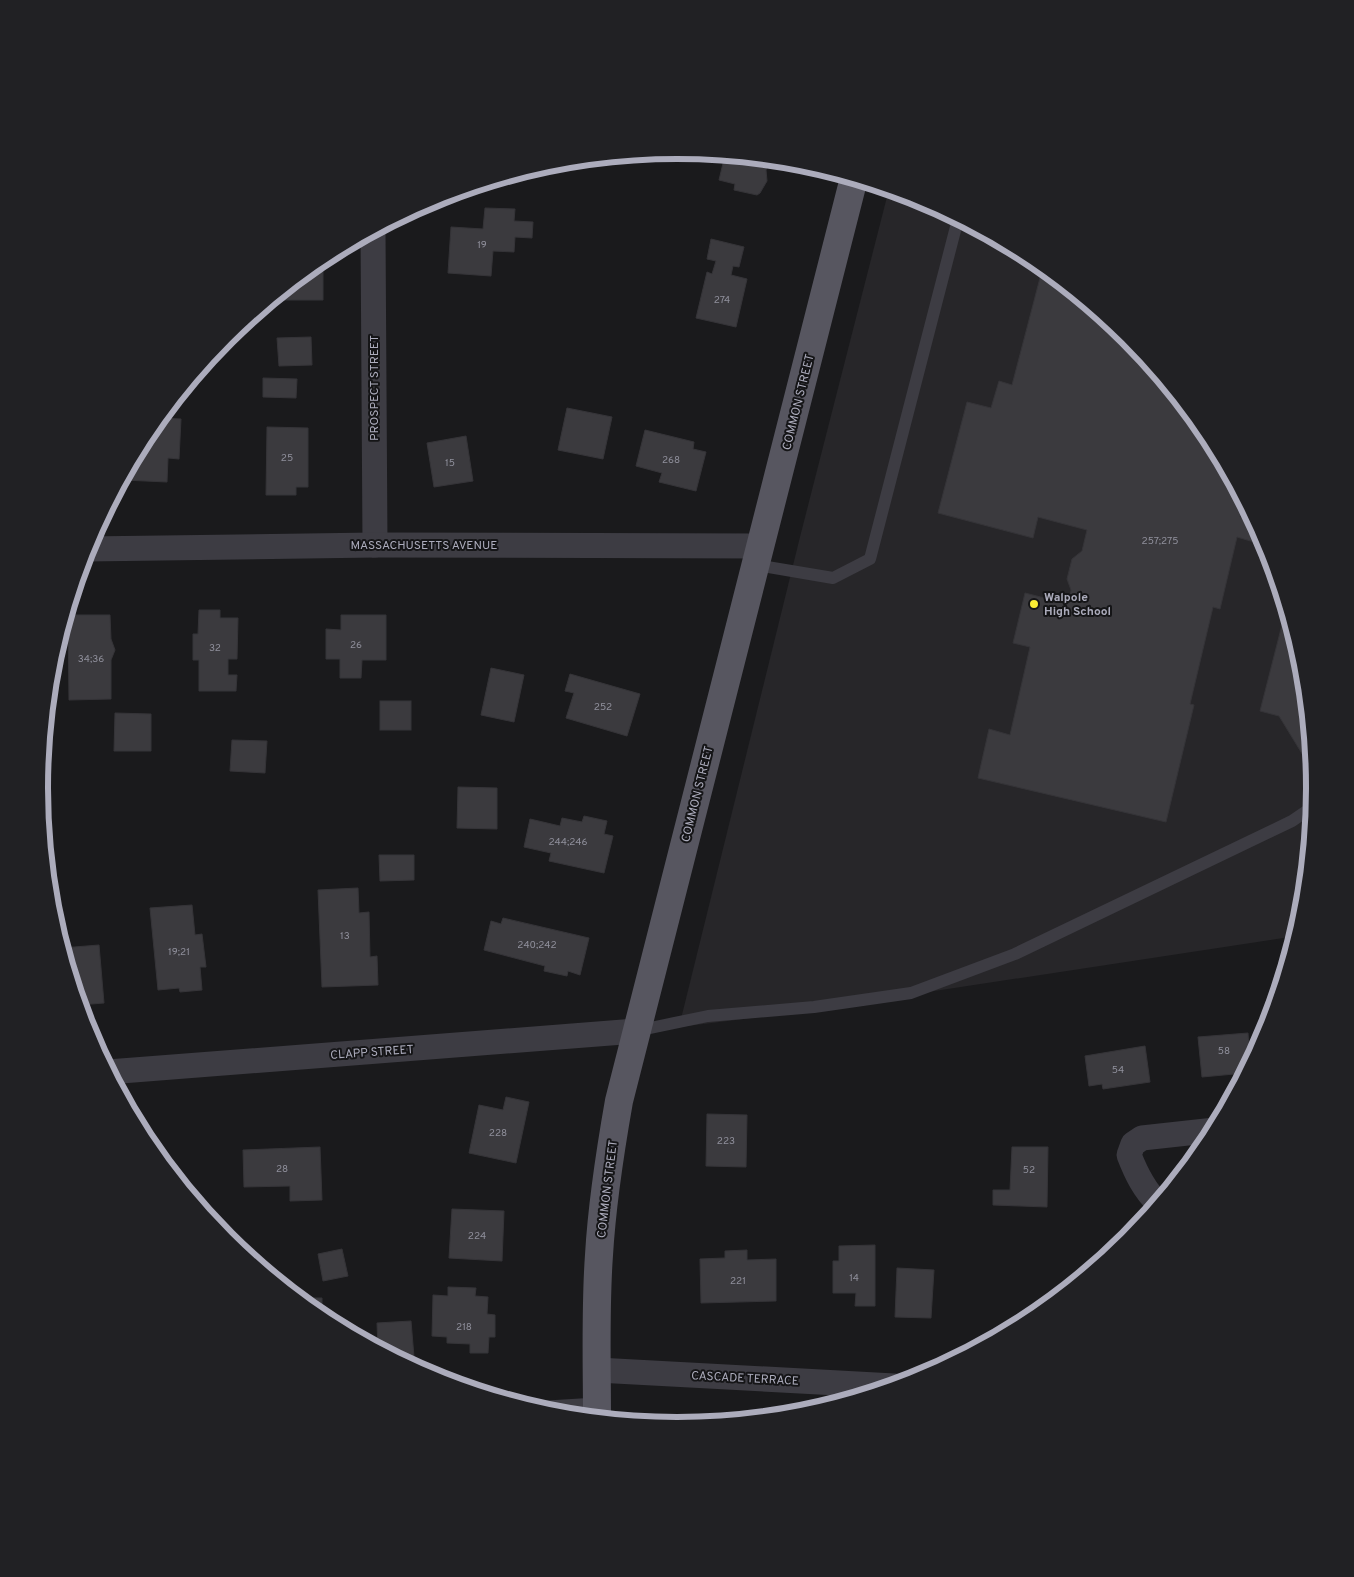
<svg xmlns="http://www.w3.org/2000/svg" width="1354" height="1577" font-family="Overpass,sans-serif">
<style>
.built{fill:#272629}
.building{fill:#3b3a3e;stroke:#353438}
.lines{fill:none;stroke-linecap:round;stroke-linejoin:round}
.lane{stroke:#3d3c43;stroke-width:12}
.street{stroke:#3d3c43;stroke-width:25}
.primary{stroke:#575660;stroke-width:28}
.poi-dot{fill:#faed34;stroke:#151517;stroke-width:2}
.labels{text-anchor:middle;stroke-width:4;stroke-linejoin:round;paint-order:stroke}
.number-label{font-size:10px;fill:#90909c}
.street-label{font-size:12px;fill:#acacbc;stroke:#151517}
.poi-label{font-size:12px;font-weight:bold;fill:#acacbc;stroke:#151517;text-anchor:start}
.rim{fill:none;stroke:#acacbc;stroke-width:6}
</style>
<rect width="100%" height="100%" fill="#1a1a1c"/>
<path class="built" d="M889 189 922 199 1032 258 1129 337 1208 434 1267 545 1303 664 1315 789 1303 913 1296 936 784 1014 679 1027 800 537Z"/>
<g class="building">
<path d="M725 155 769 159 766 170 767 181 760 193 757 195 734 190 735 184 719 180Z"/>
<path d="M485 208 515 209 514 221 533 222 532 238 515 237 514 252 493 251 491 276 448 273 451 227 483 229Z"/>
<path d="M711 239 744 247 739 267 733 266 731 275 747 279 736 327 696 318 707 272 712 274 716 261 707 259Z"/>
<path d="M1035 261 1129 337 1208 434 1244 501 1240 517 1254 520 1258 528 1254 542 1237 537 1220 609 1213 607 1190 704 1194 705 1166 822 978 778 989 729 1010 735 1030 647 1013 643 1025 593 1068 604 1071 590 1067 579 1072 559 1082 551 1087 530 1038 517 1033 538 938 513 967 402 991 408 999 381 1012 385 1041 274 1032 272Z"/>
<path d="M314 265H323V300H271Z"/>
<path d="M311 337 312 365 279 366 277 338Z"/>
<path d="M263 378 297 379 296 398 263 397Z"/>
<path d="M567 408 612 417 603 459 558 450Z"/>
<path d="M160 418 181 419 179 459 168 458 167 482 124 480V475L146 434Z"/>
<path d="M267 427 308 428V487H296V495H266Z"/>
<path d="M645 430 694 442 693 449 706 452 696 491 659 482 662 473 636 466Z"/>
<path d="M466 436 473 481 434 487 427 443Z"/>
<path d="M1286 609 1303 664 1313 769 1312 770 1279 716 1260 711Z"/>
<path d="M199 610H220V618H238L237 659H228V675H237L236 691H199V660H193V634H198Z"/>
<path d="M68 615H110L111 639 115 650 111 660V699L69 700Z"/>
<path d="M341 615H386V660H362L361 678H340V659H326V629L341 630Z"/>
<path d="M491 668 524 675 514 722 481 715Z"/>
<path d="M570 674 640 694 627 736 566 718 574 693 565 691Z"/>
<rect x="380" y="701" width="31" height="29"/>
<path d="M115 713 151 714V751H114Z"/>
<path d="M232 740 267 741 265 773 230 771Z"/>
<path d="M458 787 497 788V829L457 828Z"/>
<path d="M584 816 607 821 604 834 613 836 604 873 549 861 551 853 524 847 530 819 560 826 562 818 582 822Z"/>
<path d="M379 855H414V880L380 881Z"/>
<path d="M358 888 359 913 369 912 370 957 377 956 378 985 322 987 318 890Z"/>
<path d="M192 905 195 935 202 934 206 967H200L202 990 180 992 179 988 158 990 150 908Z"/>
<path d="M503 918 589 938 580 975 568 971 567 976 544 971 545 966 484 950 491 921 501 924Z"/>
<path d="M99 945 104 1003 79 1005 62 948Z"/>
<path d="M1248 1033 1250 1063 1245 1073 1202 1077 1198 1037Z"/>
<path d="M1145 1046 1150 1082 1103 1089 1102 1084 1089 1086 1085 1056Z"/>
<path d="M506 1097 529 1102 516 1163 469 1153 479 1105 503 1110Z"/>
<path d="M707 1114 747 1115 746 1167 706 1166Z"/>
<path d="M320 1147 322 1200 290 1201V1186L244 1187 243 1150Z"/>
<path d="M1012 1147H1048L1047 1207 993 1205V1190H1010Z"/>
<path d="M452 1209 504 1211 502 1261 449 1258Z"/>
<path d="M875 1245V1306H855L856 1293H833V1261H839V1246Z"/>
<path d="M342 1249 348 1276 323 1281 318 1254Z"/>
<path d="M747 1250V1260L776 1259V1301L701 1303 700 1259 725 1258V1251Z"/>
<path d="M1093 1262 1098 1265 1084 1276Z"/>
<path d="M897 1268 934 1270 931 1318 895 1317Z"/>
<path d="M448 1287 476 1288 475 1296 488 1297 487 1314 495 1315V1337H489L488 1353H470V1344L447 1343V1337L432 1336 433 1295 448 1296Z"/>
<path d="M296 1298H322V1319Z"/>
<path d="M411 1321 414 1357 395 1358 378 1349 377 1323Z"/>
</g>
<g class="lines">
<g class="lane">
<path d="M756 565 833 578 870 559 958 219"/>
<path d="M636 1031 708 1016 814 1007 911 993 1015 954 1292 821 1314 806"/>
</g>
<g class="street">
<path d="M373 231 375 545"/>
<path d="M86 549 375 545 761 546"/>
<path d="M108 1072 636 1031"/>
<path d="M1158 1203C1144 1190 1136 1173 1129 1155L1133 1144 1142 1138 1215 1130"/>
<path d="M597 1370 894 1386"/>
<path d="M548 1413 597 1410"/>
</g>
<path class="primary" d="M597 1419C597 1364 595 1310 599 1255 602 1203 610 1152 619 1101L854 178"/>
</g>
<circle class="poi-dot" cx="1034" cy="604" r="5"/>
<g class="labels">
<g class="number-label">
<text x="482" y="248">19</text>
<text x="722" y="303">274</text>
<text x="287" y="461">25</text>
<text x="671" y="463">268</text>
<text x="450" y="466">15</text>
<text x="1160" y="544">257;275</text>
<text x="356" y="648">26</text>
<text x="215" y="651">32</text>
<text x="91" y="662">34;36</text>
<text x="603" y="710">252</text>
<text x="568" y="845">244;246</text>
<text x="345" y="939">13</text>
<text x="537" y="948">240;242</text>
<text x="179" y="955">19;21</text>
<text x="1224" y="1054">58</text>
<text x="1118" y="1073">54</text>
<text x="498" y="1136">228</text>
<text x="726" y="1144">223</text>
<text x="282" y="1172">28</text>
<text x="1029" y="1173">52</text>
<text x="477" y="1239">224</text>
<text x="854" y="1281">14</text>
<text x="738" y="1284">221</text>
<text x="464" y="1330">218</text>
</g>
<g class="street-label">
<text transform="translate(374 388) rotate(-90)" y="4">PROSPECT STREET</text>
<text transform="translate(798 402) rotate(-76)" y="4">COMMON STREET</text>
<text x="424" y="549">MASSACHUSETTS AVENUE</text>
<text transform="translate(697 794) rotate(-76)" y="4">COMMON STREET</text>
<text transform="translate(372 1052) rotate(-4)" y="4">CLAPP STREET</text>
<text transform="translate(607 1189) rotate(-83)" y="4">COMMON STREET</text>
<text transform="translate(745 1378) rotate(3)" y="4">CASCADE TERRACE</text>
</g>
<g class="poi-label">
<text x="1044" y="601">Walpole<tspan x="1044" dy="14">High School</tspan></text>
</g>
</g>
<path d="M0 0H1354V1577H0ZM48 788a629 629 0 1 1 1258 0a629 629 0 1 1-1258 0Z" fill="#212124" fill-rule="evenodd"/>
<path class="rim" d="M48 788a629 629 0 1 1 1258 0a629 629 0 1 1-1258 0Z"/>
</svg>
